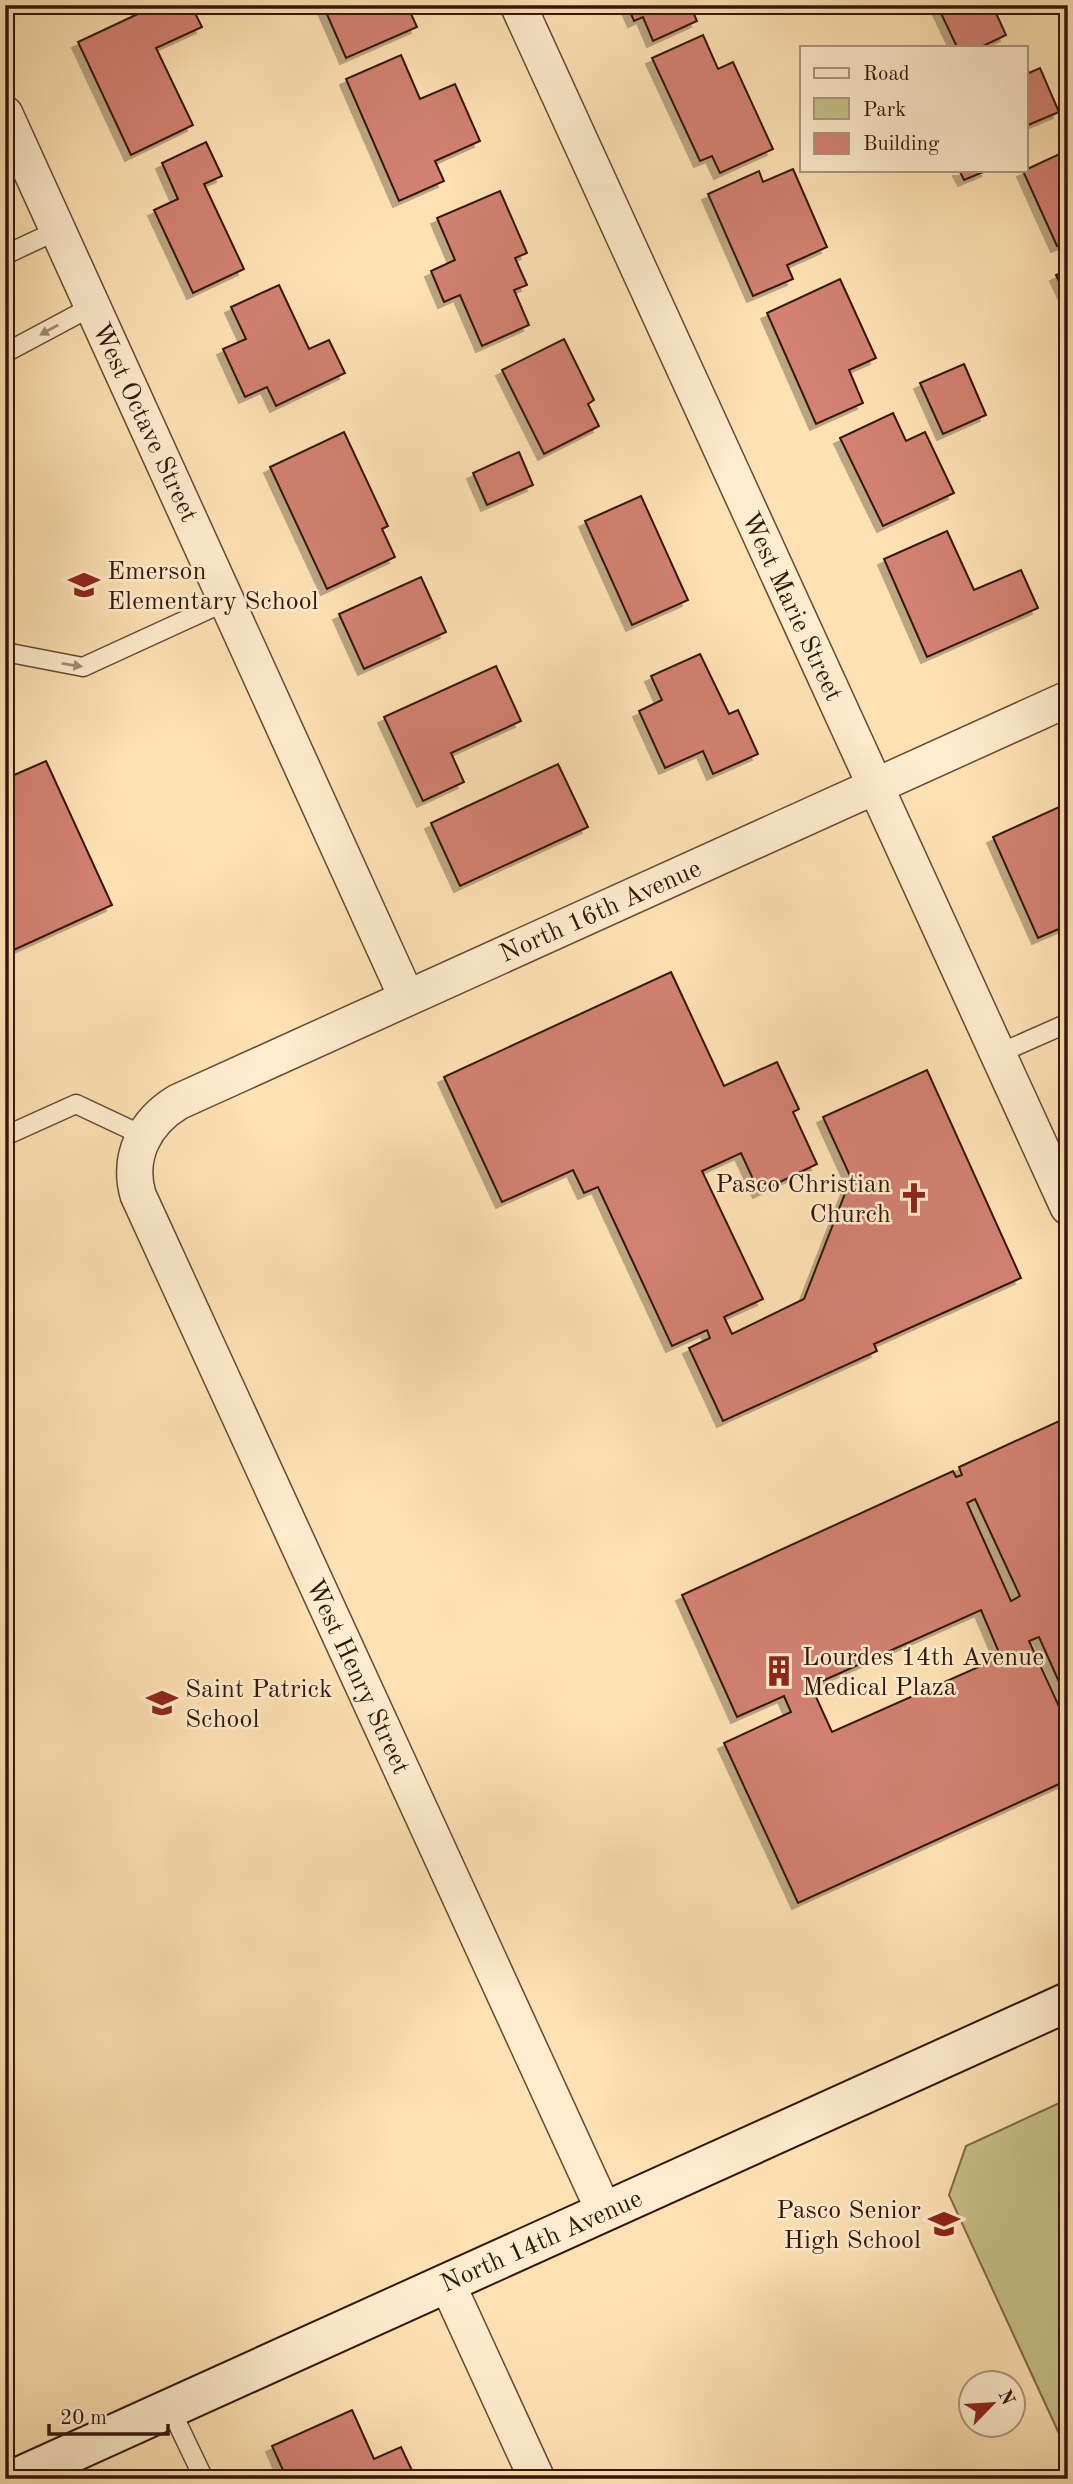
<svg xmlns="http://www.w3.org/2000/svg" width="1073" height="2484" font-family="'Old Standard TT',serif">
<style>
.green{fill:#c6c189;stroke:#7d6c49;stroke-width:2}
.building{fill:#d28172;stroke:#341609;stroke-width:2;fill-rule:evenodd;filter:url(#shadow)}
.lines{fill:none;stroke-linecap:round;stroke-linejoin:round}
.lane-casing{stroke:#664934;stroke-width:21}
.street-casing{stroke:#664934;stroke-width:38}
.secondary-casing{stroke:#341609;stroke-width:42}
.lane{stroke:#feecce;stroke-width:18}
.street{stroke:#feecce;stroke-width:35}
.secondary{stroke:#feecce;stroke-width:38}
.oneway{fill:#a38c75}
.labels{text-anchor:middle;stroke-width:5;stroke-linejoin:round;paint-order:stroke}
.street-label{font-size:26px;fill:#341609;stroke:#feecce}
.poi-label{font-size:26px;fill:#341609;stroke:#feecce;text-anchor:start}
</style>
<defs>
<filter id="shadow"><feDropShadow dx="-6" dy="6" stdDeviation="0" flood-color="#0004"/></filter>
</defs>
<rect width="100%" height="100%" fill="#fee1b3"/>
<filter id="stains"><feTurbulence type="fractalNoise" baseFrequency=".00286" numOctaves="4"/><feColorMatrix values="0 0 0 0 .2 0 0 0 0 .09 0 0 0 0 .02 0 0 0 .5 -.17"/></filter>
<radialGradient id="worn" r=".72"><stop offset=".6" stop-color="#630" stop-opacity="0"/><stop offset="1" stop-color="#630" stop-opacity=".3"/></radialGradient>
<path class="green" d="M1068 2099V2453L949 2195 966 2146Z"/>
<g class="building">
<path d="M136 5H191L202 27 156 48 193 125 131 155 78 42 140 13Z"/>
<path d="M323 5H407L417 27 346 58Z"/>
<path d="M627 5H690L697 21 653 41 643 17 634 21Z"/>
<path d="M937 5H1006L995 11 1006 35 981 47H957Z"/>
<path d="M703 35 718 69 733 62 773 149 720 173 712 156 700 161 652 58Z"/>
<path d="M401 55 420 99 455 84 480 141 435 161 444 181 399 201 346 79Z"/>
<path d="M1026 66 1029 73 1040 68 1059 112 1026 126Z"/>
<path d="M206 142 222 176 204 184 244 269 193 293 154 210 178 199 162 163Z"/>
<path d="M1068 150V242L1057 246 1023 171Z"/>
<path d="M793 169 827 247 787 265 793 279 753 296 708 194 759 171 763 182Z"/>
<path d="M959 170H988L964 180Z"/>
<path d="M500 191 527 253 515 258 527 285 514 290 529 325 482 346 460 295 444 302 431 271 455 260 437 218Z"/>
<path d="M1068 270V301L1056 275Z"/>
<path d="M840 279 876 358 849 370 863 403 816 424 767 313Z"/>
<path d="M279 285 309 349 329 340 345 373 276 406 267 387 245 397 223 349 246 339 231 307Z"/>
<path d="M564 339 594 400 588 404 599 426 544 454 502 370Z"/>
<path d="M964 364 986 415 943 434 920 383Z"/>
<path d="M893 413 906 441 925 432 954 493 883 526 840 438Z"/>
<path d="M344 432 388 526 382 529 395 557 327 589 270 467Z"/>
<path d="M519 452 533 485 487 505 473 473Z"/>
<path d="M641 496 688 600 632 625 585 521Z"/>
<path d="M947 531 974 590 1021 570 1038 608 927 657 884 559Z"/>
<path d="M421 577 446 632 364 669 339 614Z"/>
<path d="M700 654 729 714 738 710 758 754 713 774 703 751 665 768 639 711 662 700 651 676Z"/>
<path d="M496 666 521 721 451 753 464 782 423 801 384 717Z"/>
<path d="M46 761 112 905 5 954V779Z"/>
<path d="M558 764 588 827 460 886 431 823Z"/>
<path d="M1068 803V925L1038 938 993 837Z"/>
<path d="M671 972 724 1086 777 1062 799 1109 793 1112 817 1164 759 1192 741 1153 702 1171 763 1299 724 1317 732 1334 804 1299 851 1178 823 1117 927 1070 1021 1278 874 1344 877 1351 723 1421 689 1348 710 1338 707 1330 672 1346 598 1187 584 1193 573 1170 502 1202 444 1077Z"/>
<path d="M1068 1417V1702L1039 1637 1029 1641 1068 1726V1780L798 1903 724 1743 791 1712 784 1696 737 1717 682 1595 953 1471 956 1477 962 1475 959 1467ZM975 1499 1020 1596 1011 1601 967 1503ZM981 1610 1001 1657 832 1732 811 1686Z"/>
<path d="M352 2410 374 2459 401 2447 416 2479H287L272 2446Z"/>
</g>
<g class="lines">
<defs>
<g id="lane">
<path d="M5 255 58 230"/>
<path d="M5 353 93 306"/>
<path d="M5 652 83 667 227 601"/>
<path d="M998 1054 1068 1023"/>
<path d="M5 1136 76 1104 144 1136"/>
<path d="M170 2408 204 2479"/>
</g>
<g id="street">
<path d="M518 5 1068 1207"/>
<path d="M5 114 407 998"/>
<path d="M604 2211 138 1195C127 1156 145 1122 178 1102L1068 699"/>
<path d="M447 2283 537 2479"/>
</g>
<path id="secondary" d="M14 2479 1068 2002"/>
</defs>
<use href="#lane" class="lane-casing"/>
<use href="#street" class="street-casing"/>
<use href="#secondary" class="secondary-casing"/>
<use href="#lane" class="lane"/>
<use href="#street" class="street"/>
<use href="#secondary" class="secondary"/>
</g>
<defs><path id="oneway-solid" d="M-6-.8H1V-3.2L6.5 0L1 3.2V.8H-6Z" transform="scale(1.75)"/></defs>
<g class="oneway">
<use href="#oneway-solid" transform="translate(49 330) rotate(151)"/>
<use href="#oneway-solid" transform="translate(72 665) rotate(9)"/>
</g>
<defs>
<symbol id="school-bare" viewBox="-9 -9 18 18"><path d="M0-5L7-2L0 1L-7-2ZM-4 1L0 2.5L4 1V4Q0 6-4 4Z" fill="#8f2418" stroke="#feecce" stroke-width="2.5" paint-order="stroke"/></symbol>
<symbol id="church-bare" viewBox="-9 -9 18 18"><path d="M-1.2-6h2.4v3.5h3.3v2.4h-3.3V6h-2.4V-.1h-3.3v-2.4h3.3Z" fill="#8f2418" stroke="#feecce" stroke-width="2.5" paint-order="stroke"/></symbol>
<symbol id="building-bare" viewBox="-9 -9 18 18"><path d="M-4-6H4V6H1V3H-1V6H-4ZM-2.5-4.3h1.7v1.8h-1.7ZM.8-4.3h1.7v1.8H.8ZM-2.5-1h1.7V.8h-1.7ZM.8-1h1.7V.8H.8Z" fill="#8f2418" stroke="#feecce" stroke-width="2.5" paint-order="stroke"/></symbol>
</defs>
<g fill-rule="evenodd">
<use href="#school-bare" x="62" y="563" width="44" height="44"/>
<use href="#church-bare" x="892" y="1176" width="44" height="44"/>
<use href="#building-bare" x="757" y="1649" width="44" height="44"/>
<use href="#school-bare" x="140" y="1681" width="44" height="44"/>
<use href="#school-bare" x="922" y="2202" width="44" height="44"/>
</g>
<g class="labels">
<g class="street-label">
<text transform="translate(146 422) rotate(65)" y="9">West Octave Street</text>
<text transform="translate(793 606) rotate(65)" y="9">West Marie Street</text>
<text transform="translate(600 910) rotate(-24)" y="9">North 16th Avenue</text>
<text transform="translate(359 1676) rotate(65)" y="9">West Henry Street</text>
<text transform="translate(541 2240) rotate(-24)" y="9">North 14th Avenue</text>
</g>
<g class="poi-label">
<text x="107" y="579">Emerson<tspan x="107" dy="30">Elementary School</tspan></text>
<text x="891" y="1192" text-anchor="end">Pasco Christian<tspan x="891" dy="30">Church</tspan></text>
<text x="802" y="1665">Lourdes 14th Avenue<tspan x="802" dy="30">Medical Plaza</tspan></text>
<text x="185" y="1697">Saint Patrick<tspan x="185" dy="30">School</tspan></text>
<text x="921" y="2218" text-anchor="end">Pasco Senior<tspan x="921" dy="30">High School</tspan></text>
</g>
</g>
<rect width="1073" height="2484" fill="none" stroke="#fee1b3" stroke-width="28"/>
<rect x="7" y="7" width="1059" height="2470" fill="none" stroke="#341609" stroke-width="3.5"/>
<rect x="14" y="14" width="1045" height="2456" fill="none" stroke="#341609" stroke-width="2"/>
<rect x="800" y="46" width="228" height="126" fill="#feecce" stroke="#ad967f" stroke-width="2"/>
<rect x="814" y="68" width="35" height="10" fill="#feecce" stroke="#ad967f" stroke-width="2"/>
<text x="863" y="80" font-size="21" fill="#341609">Road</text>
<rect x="814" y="98" width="35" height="21" fill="#c6c189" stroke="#ad967f" stroke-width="2"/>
<text x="863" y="116" font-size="21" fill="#341609">Park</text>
<rect x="814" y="133" width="35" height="21" fill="#d28172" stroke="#ad967f" stroke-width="2"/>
<text x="863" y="150" font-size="21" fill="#341609">Building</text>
<g transform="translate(992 2404) rotate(65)"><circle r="33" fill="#feecce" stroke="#ad967f" stroke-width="2"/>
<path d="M0-5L12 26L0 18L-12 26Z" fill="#8f2418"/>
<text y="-10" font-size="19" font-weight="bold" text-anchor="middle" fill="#341609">N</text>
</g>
<path d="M49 2424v10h119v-10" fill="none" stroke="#341609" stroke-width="3.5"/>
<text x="60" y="2424" font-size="21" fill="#341609" stroke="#feecce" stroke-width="5" paint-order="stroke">20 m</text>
<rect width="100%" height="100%" filter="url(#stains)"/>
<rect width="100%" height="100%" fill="url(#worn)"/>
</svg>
